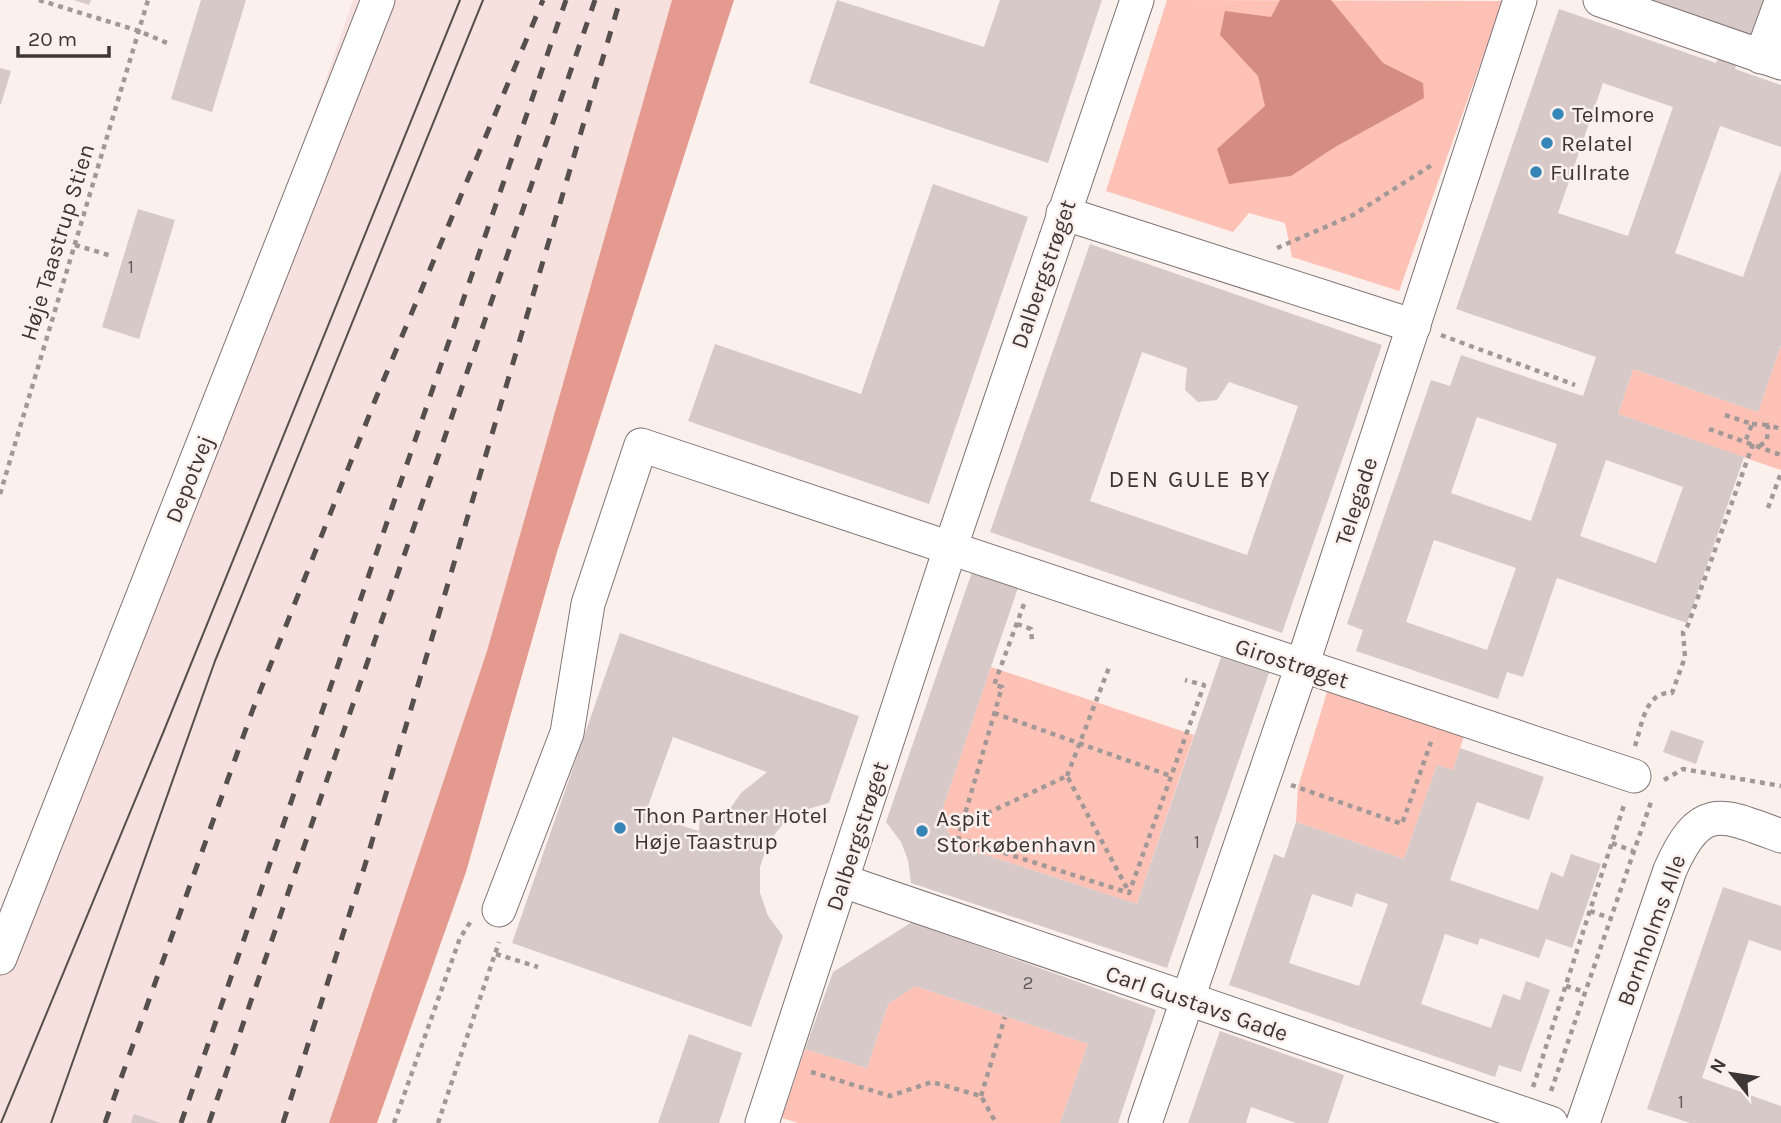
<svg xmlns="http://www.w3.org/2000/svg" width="1781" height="1123" font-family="Karla,sans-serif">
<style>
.built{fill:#f7e1de}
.green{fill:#fdc1b6}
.forest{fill:#e49a8e}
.water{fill:#d58c81}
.building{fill:#d6c9c7;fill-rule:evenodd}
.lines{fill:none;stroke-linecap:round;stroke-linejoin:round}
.minor-casing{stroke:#7f7472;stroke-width:35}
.path{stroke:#a29997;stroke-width:4.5;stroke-dasharray:5 5;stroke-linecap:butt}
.minor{stroke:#fff;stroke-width:33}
.tram{stroke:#554f4e;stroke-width:2}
.rail{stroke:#554f4e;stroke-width:5;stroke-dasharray:12 12;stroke-linecap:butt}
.poi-dot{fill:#3586b7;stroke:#fcf0ed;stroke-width:2.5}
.labels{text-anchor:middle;stroke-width:5;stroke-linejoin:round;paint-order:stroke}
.number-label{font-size:19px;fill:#625c5a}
.poi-label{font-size:23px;fill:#3c3736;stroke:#fcf0ed;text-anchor:start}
.street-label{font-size:23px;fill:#3c3736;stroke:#fcf0ed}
.neighbourhood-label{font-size:24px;letter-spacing:2px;fill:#3c3736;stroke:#fcf0ed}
</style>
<rect width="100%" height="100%" fill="#fcf0ed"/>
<path class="built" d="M353 0H672L487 651 329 1123H0V925L268 247Z"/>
<g class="green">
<path d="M1167 0 1503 1 1399 291 1292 257 1285 223 1249 213 1233 232 1106 191Z"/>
<path d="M1781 345V470L1618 414 1633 369 1758 412Z"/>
<path d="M991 667 1194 735 1137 904 955 845 940 816Z"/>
<path d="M1328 689 1464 736 1453 770 1437 765 1404 859 1296 822 1298 787Z"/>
<path d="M915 986 1088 1044 1060 1123H798L782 1118 805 1049 867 1068 888 1004Z"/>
</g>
<path class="forest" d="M672 0H734L557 552 466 872 377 1123H329L487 651Z"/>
<path class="water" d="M1280 0H1331L1383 63 1423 83 1424 98 1335 147 1291 176 1229 184 1217 149 1265 106 1258 76 1220 35 1225 11 1271 17Z"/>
<g class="building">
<path d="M74 0H91L89 5Z"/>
<path d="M201 0H246L212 112 171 99Z"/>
<path d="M837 0 984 47 1000 0H1102L1048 163 809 83Z"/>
<path d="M1640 0H1769L1756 38 1747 35 1735 69 1781 85V147L1720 126 1675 253 1743 277 1781 170V345L1758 412 1633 369 1618 414 1744 457 1687 623 1557 578 1523 677 1507 672 1498 699 1356 651 1363 630 1347 624 1431 380 1450 386 1461 355 1583 396 1596 357 1456 309 1559 9 1716 63 1728 30ZM1603 83 1673 107 1628 236 1558 213ZM1477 417 1557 444 1531 521 1451 493ZM1606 460 1683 487 1656 563 1580 536ZM1434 540 1516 568 1487 650 1406 622Z"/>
<path d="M0 68 11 71 1 104H0Z"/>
<path d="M933 184 1028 217 929 504 688 421 715 344 861 394Z"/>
<path d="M138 209 175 220 139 339 102 327Z"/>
<path d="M1090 244 1382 345 1282 633 990 532ZM1142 352 1187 368 1185 390 1198 402 1217 400 1229 382 1298 406 1247 555 1090 501Z"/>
<path d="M972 572 1018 588 940 816 955 845 1137 904 1221 657 1269 673 1167 968 911 883 908 860 901 842 886 822Z"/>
<path d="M620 633 859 716 829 803 804 810 783 824 768 843 760 867V893L768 916 783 936 751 1027 512 943ZM673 737 767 772 741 793 721 821 700 815 699 831 645 814Z"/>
<path d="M1671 730 1704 741 1696 764 1663 752Z"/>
<path d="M1460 748 1544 777 1529 820 1477 802 1450 880 1538 910 1551 872 1563 877 1571 854 1601 864 1572 948 1546 939 1539 958 1480 938 1478 945 1445 934 1421 1004 1491 1028 1503 994 1520 1000 1526 981 1550 990 1521 1072 1499 1065 1495 1077 1229 985 1274 854 1284 858 1296 822 1404 859 1437 765 1453 770ZM1356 893 1388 904 1359 986 1289 963 1312 894 1352 907Z"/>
<path d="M1723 887 1781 906V951L1749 940 1702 1078 1781 1106V1123H1690L1647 1109Z"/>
<path d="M912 922 1156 1010 1118 1123H1060L1088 1044 915 986 888 1004 867 1068 805 1049 833 972Z"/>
<path d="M1220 1031 1344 1075 1328 1123H1296L1251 1107 1246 1123H1188Z"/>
<path d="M689 1034 742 1053 719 1123H658Z"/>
<path d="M134 1114 161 1123H131Z"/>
</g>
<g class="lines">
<defs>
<g id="minor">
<path d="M1600 0 1781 63"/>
<path d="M1761 57 1781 2"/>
<path d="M1063 213 1414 326"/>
<path d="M843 881 1551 1123"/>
<path d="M499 910 567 733 588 604 641 445 1634 776"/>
<path d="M0 958 378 0"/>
<path d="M762 1123 950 549 1137 0"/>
<path d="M1145 1123 1302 666 1520 0"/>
<path d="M1583 1123 1670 870C1700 802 1720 813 1781 836"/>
</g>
</defs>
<use href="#minor" class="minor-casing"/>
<g class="path">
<path d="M39 0 139 31 167 43"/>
<path d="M75 245 112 256"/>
<path d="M1277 248 1353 215 1432 165"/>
<path d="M1441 335 1575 385"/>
<path d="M1725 415 1752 424 1745 442"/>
<path d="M1752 424 1768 425"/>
<path d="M1709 429 1781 455"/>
<path d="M1760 446 1767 440 1768 425 1781 429"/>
<path d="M0 494 148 0"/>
<path d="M1768 508 1781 473"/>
<path d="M1024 604 994 685 1002 687 958 838 1129 893 1204 685 1185 680"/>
<path d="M1017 624 1031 629 1032 640"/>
<path d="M994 713 1171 776"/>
<path d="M1635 746C1642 725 1645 691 1672 693L1685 657 1683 632 1688 625 1753 444"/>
<path d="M1067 776 1110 665"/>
<path d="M1664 780 1683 769 1781 786"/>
<path d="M1291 785 1402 824 1431 742"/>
<path d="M960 826 1067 776 1129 892"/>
<path d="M1612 843 1633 851"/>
<path d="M1590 911 1610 918"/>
<path d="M496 954 538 967"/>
<path d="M1566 986 1585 992"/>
<path d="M811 1072 890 1096 932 1082 981 1096 996 1123"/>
<path d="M1533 1087 1624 805"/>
<path d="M1551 1091 1651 802"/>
<path d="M981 1096 1005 1017"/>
<path d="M394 1123 460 938 471 921"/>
<path d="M438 1123 499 942"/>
</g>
<use href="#minor" class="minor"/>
<g class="tram">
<path d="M1 1123 163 733 460 0"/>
<path d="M51 1123 215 661 483 0"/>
</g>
<g class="rail">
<path d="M105 1123 253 709 376 398 543 0"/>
<path d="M181 1123 566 0"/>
<path d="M209 1123 595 0"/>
<path d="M283 1123 365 865 620 0"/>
</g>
</g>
<g class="poi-dot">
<circle cx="1558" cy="114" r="7"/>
<circle cx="1547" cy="143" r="7"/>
<circle cx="1536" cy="172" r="7"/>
<circle cx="620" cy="828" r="7"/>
<circle cx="922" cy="831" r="7"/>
</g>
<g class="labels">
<g class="number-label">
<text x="131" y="273">1</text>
<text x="1197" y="848">1</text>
<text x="1028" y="989">2</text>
<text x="1681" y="1108">1</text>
</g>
<g class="poi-label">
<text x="1572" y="122">Telmore</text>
<text x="1561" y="151">Relatel</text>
<text x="1550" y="180">Fullrate</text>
<text x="634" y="823">Thon Partner Hotel<tspan x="634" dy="26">Høje Taastrup</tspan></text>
<text x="936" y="826">Aspit<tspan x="936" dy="26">Storkøbenhavn</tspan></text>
</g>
<g class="street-label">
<text transform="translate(57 242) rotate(-73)" y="8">Høje Taastrup Stien</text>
<text transform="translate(1043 274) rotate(-71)" y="8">Dalbergstrøget</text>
<text transform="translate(189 479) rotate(-68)" y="8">Depotvej</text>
<text transform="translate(1356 501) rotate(-72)" y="8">Telegade</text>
<text transform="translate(1292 663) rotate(18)" y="8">Girostrøget</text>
<text transform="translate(857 836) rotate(-72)" y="8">Dalbergstrøget</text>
<text transform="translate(1651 930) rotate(-70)" y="8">Bornholms Alle</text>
<text transform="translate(1197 1003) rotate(19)" y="8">Carl Gustavs Gade</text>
</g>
<g class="neighbourhood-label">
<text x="1190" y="487">DEN GULE BY</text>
</g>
</g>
<g transform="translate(1732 1074) rotate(300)" stroke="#fcf0ed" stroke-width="5" paint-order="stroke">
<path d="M0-5L12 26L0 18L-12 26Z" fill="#3c3736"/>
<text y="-10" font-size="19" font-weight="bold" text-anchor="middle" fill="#3c3736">N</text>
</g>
<path d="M18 46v10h91v-10" fill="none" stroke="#3c3736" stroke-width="3.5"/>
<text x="28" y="46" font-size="21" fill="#3c3736" stroke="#fcf0ed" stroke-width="5" paint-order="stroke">20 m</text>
</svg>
